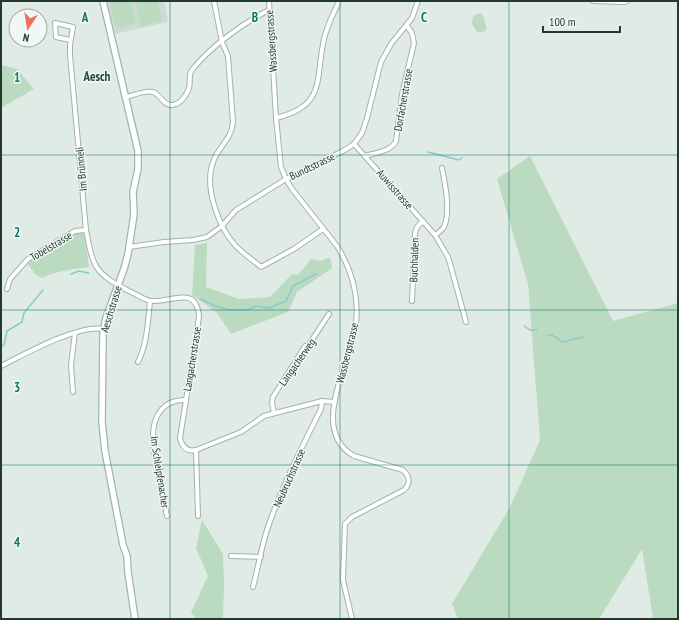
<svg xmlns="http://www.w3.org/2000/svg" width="679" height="620" font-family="'PT Sans Narrow',sans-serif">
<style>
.built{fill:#cfdad4}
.green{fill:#badbc0}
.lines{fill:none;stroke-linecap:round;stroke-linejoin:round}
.stream{stroke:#8acace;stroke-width:1.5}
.minor-casing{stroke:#a4b2ab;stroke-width:6}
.secondary-casing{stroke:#a0b6ac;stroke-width:8}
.minor{stroke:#fff;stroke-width:4}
.secondary{stroke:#fff;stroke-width:5.5}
.grid{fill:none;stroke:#0f766e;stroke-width:1;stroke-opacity:0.55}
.labels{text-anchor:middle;stroke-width:3;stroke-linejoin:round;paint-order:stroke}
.street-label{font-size:11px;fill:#223a31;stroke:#f1f7f3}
.quarter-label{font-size:13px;font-weight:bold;fill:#1f4c3c;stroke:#f1f7f3}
.grid-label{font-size:13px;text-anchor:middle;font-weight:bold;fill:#0f766e;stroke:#f1f7f3;stroke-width:3;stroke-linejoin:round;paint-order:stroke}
</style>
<rect width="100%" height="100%" fill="#e1ebe5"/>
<path class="built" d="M107 1H164L168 22 115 34Z"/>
<g class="green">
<path d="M109 1H131L136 24 116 28Z"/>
<path d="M135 1H158L162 21 141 26Z"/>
<path d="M481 13 484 18 487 29C484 33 480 33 476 31L472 24 473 16Z"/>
<path d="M1 65 17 69 34 89 1 108Z"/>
<path d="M530 156 613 321 678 303V619H653L642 549 599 619H458L452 604 510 507 540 440 528 284 497 179Z"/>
<path d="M73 232H84L89 267C72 269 57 271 42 278L36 275 27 263Z"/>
<path d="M207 243 206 287 239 299 270 297 292 274 298 275 311 259 321 261 330 257 332 268 297 292 288 312 231 334 217 313 192 295 195 245Z"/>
<path d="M202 520 223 554 224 585 223 619H196L191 612 208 576 196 548Z"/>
</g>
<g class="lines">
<g class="stream">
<path d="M428 152 459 160 462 158"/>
<path d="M71 274 79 271 89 273"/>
<path d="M201 299 215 306 230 310H247L256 306 269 308 286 301 293 286 316 274"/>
<path d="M524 326 530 330H537"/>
<path d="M548 335H552L562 342 583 337"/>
<path d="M1 346 4 345 7 331 22 322 24 313 43 290"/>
</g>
<defs>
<g id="minor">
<path d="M214 1 222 42 228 56 233 122C232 139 218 147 213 162 204 187 218 226 235 245 242 253 253 260 261 267L294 249 323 229"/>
<path d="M269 1 276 118 281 167 286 179 292 189 337 246C352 270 359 296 356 324 351 363 308 430 354 456L403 470C410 477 411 483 404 490L352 517 345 524 343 580 352 619"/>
<path d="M593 1 624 2 627 1"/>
<path d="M70 40 56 37 55 23 73 27 70 45V55L86 230C93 267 94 273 129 291 136 294 144 300 151 301 171 303 197 284 199 317L180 438C182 447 187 452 196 450L241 432 264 416 322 401 335 402"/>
<path d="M126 97C134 95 145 90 153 92 162 95 164 109 176 104 182 102 187 94 189 88 191 82 188 75 192 70 210 47 243 23 269 10"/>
<path d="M276 118C327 106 315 78 324 39 327 25 334 13 339 1"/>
<path d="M354 144 435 235 448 257 451 267 466 322"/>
<path d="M365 156C375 153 392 151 396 141L402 94 414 43 412 33 407 26"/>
<path d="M435 235C438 233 442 230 444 227 451 212 445 183 442 168"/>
<path d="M129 247 164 242 193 240 207 237 222 226 236 210 286 179 343 151 354 144 362 133 367 118 381 62 391 44 412 18 418 1"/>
<path d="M7 289 10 279 28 259 75 231 86 230"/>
<path d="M412 301 415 233 417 227 423 221"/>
<path d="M138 362C147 344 148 322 150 301"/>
<path d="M1 366C25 354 78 324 104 329"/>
<path d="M73 392 71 365 75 333"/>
<path d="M274 413 272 403 273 397 305 346H308L329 314"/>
<path d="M196 450 198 516"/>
<path d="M167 516C164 501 161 487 159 473 156 461 152 448 153 436 153 415 164 399 186 400"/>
<path d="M231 556 261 557"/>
<path d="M253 587C258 568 261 549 267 530 281 488 301 449 321 409L322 401"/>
</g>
<path id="secondary" d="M103 1 138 151V169L133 192 134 214 128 254 124 269 106 318 103 335 102 422 105 451 123 545 127 556 128 572 135 619"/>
</defs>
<use href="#minor" class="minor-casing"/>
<use href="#secondary" class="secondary-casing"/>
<use href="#minor" class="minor"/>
<use href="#secondary" class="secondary"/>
</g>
<path class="grid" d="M170 1V619M340 1V619M509 1V619M1 155H678M1 310H678M1 465H678"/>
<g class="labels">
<g class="street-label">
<text transform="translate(271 41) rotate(-94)" y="4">Wassbergstrasse</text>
<text transform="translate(403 100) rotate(-80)" y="4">Dorfacherstrasse</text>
<text transform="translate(312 166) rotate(-26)" y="4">Bundtstrasse</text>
<text transform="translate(81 169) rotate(-95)" y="4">Im Brünneli</text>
<text transform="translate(395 189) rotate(49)" y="4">Auwisstrasse</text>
<text transform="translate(51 246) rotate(-31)" y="4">Tobelstrasse</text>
<text transform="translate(414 260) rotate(-88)" y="4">Buchhalden</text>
<text transform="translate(111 309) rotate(-73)" y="4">Aeschstrasse</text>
<text transform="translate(347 353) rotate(-76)" y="4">Wassbergstrasse</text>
<text transform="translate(192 359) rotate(-81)" y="4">Langacherstrasse</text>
<text transform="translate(297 362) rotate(-55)" y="4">Langacherweg</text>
<text transform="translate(160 472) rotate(81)" y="4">Im Schleipfenacher</text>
<text transform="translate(289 478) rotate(-66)" y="4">Neubruchstrasse</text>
</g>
<g class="quarter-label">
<text x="97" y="81">Aesch</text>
</g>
</g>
<g class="grid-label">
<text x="85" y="22">A</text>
<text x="255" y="22">B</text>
<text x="424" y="22">C</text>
<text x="17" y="82">1</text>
<text x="17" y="237">2</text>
<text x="17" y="392">3</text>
<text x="17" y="547">4</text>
</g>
<rect width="679" height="620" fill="none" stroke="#223a31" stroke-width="4"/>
<g transform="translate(28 28) rotate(192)"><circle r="19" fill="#f1f7f3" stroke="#9eaba5"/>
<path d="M0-3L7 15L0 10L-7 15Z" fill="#ec725d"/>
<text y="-6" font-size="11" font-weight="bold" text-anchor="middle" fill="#223a31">N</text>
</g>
<path d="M543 26v6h77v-6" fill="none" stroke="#223a31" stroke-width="2"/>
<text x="549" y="26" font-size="12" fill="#223a31" stroke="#f1f7f3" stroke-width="3" paint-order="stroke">100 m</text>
</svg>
